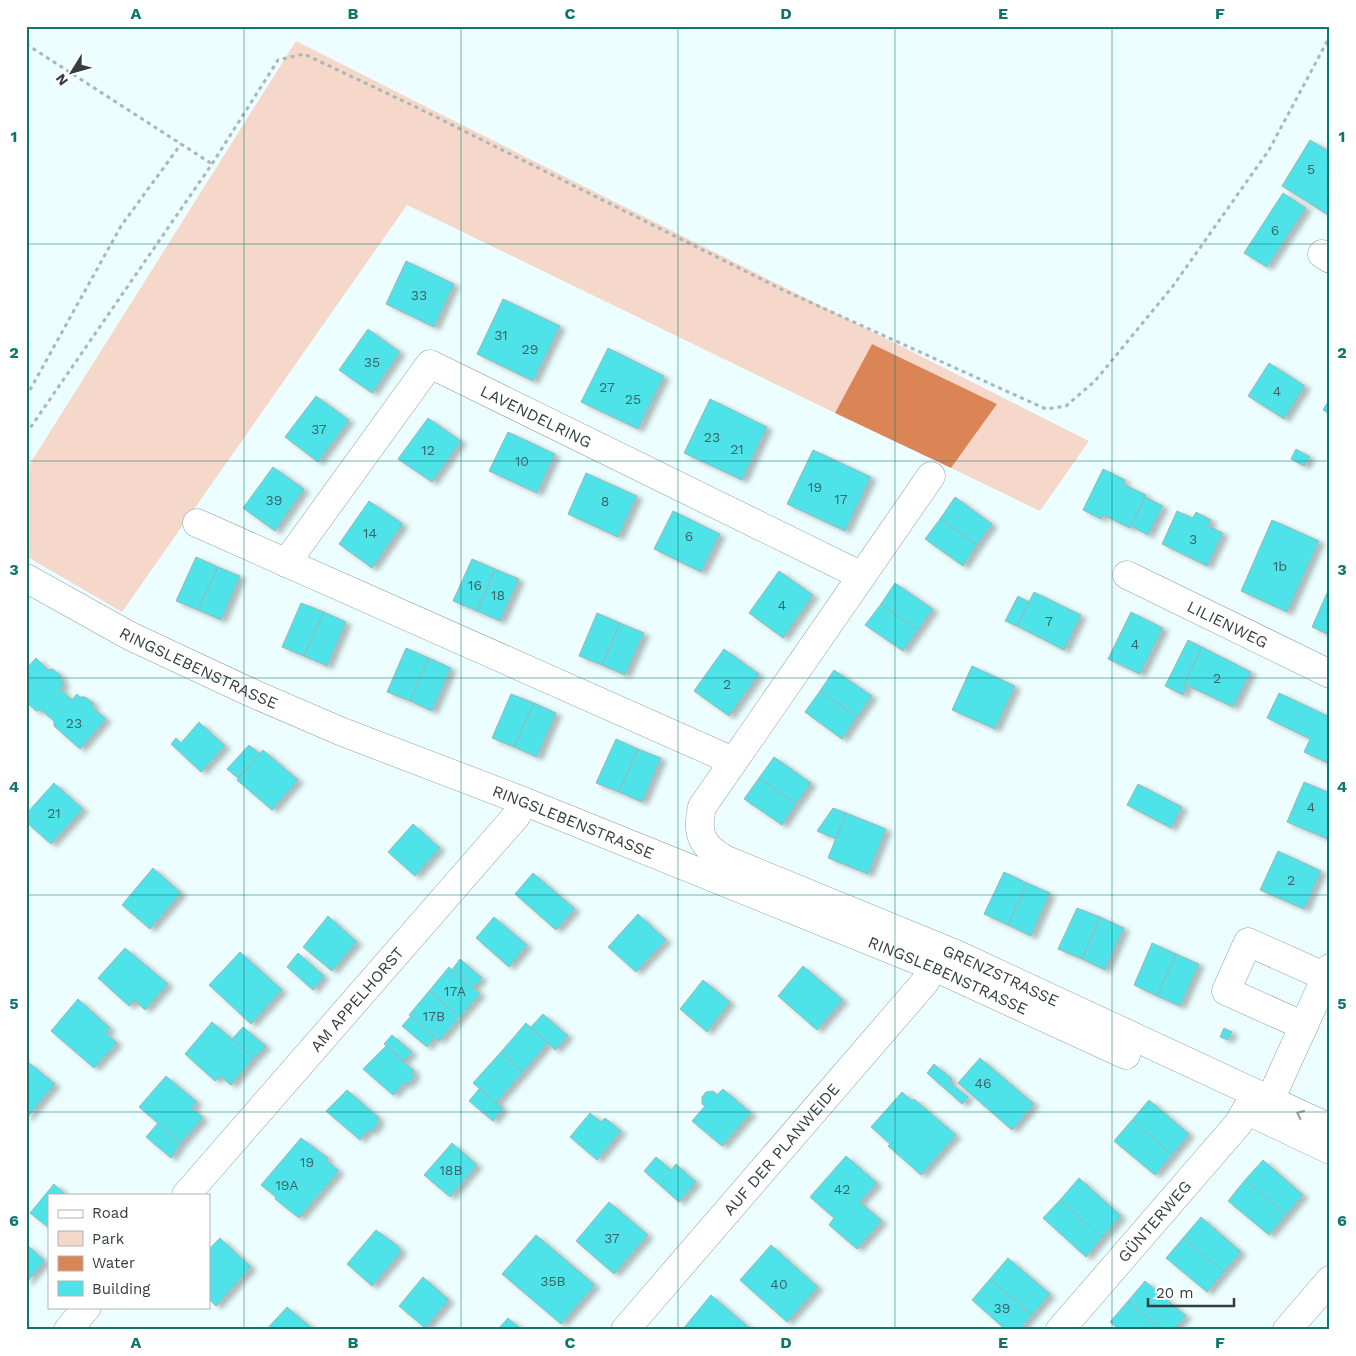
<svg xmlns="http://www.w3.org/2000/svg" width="1356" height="1356" font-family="'Work Sans',sans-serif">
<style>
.green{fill:#f5d8c9}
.water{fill:#db8456}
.building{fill:#4de3e9;stroke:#a1b3b3;filter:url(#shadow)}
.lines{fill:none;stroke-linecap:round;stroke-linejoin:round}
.minor-casing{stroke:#90a1a2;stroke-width:29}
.path{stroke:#a9b7b8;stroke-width:3;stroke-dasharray:4 4;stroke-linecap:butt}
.minor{stroke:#fff;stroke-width:28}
.oneway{stroke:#9a9e9e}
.grid{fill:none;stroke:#0f766e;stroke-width:1;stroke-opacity:0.55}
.labels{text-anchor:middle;stroke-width:4;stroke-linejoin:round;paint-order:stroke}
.number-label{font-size:14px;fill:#3c6669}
.street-label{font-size:16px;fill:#363d3e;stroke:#fff}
.neatline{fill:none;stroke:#0f766e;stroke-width:2}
.grid-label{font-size:16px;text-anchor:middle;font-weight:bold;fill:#0f766e}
</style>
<defs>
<filter id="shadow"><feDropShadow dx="5.5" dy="3" stdDeviation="2.5" flood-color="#0004"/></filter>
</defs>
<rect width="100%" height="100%" fill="#ecfeff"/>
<path class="green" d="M296 41 1089 441 1040 511 951 468 997 404 872 344 835 413 407 205 122 612 26 556V470Z"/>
<path class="water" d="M872 344 997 404 951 468 835 413Z"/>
<g class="building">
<path d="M1310 140 1330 152V216L1282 186Z"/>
<path d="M1283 193 1306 208 1267 267 1244 253Z"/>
<path d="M406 261 454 284 434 327 386 304Z"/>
<path d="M503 299 560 326 533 381 477 354Z"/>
<path d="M368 329 400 352 372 393 339 370Z"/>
<path d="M608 348 664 376 638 429 581 402Z"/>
<path d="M1269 363 1305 386 1284 419 1248 396Z"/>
<path d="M316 396 349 420 318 462 285 437Z"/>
<path d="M1330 398V414L1323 410Z"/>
<path d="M710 399 767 427 742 480 684 453Z"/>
<path d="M428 418 461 441 432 482 398 459Z"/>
<path d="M508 432 555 454 537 493 489 471Z"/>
<path d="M1296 449 1310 457 1304 466 1291 459Z"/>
<path d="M813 450 871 477 845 531 787 504Z"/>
<path d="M273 467 304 489 275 531 243 508Z"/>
<path d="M1103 469 1125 480 1123 484 1146 495 1130 528 1103 515 1101 519 1083 510Z"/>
<path d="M586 473 637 496 618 537 568 514Z"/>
<path d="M955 497 992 524 977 545 940 519Z"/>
<path d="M1145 497 1163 506 1148 535 1131 526Z"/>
<path d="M369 501 403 524 372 568 339 544Z"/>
<path d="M673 511 720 534 701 572 654 549Z"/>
<path d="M1177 511 1193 518 1196 512 1211 520 1208 526 1223 533 1207 566 1162 544Z"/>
<path d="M940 519 977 545 963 566 925 539Z"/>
<path d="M1272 520 1319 541 1287 612 1241 591Z"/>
<path d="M196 557 218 567 198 610 176 601Z"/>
<path d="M472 559 495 569 477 611 453 601Z"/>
<path d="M218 567 240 576 221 620 198 610Z"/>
<path d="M495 569 519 579 500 621 477 611Z"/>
<path d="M779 571 813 595 783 638 749 613Z"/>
<path d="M895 583 933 609 918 630 881 604Z"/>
<path d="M1034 592 1081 615 1064 650 1017 626Z"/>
<path d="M1327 593 1330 595V635L1312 627Z"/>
<path d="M1018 596 1029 602 1017 626 1005 621Z"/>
<path d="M301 603 324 612 304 656 282 647Z"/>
<path d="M881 604 918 630 903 651 865 625Z"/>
<path d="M324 612 346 622 327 666 304 656Z"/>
<path d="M1131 612 1163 628 1140 674 1108 659Z"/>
<path d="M597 613 620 623 602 665 579 656Z"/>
<path d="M620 623 644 633 625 675 602 665Z"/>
<path d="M1188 640 1202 647 1184 684 1187 686 1183 695 1165 686Z"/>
<path d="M1202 647 1251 672 1233 707 1184 684Z"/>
<path d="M406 648 429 658 410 701 387 692Z"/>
<path d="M724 649 759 674 729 716 694 691Z"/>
<path d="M36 658 48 670 53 669 61 676V681L64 683 60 689 72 700 77 694 80 697H85L93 703V708L106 719 80 749 54 726V721L41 710 36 711 26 702V669Z"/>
<path d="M429 658 451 668 432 711 410 701Z"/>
<path d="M972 666 1015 686 995 729 952 710Z"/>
<path d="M834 670 872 696 857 717 820 691Z"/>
<path d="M820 691 857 717 842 739 805 712Z"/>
<path d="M1279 693 1330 717V764L1304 752 1310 739 1267 718Z"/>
<path d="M511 694 534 703 514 747 492 738Z"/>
<path d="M534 703 556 713 537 757 514 747Z"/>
<path d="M199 722 225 746 201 772 171 744 176 738 181 743Z"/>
<path d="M616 739 638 749 619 792 596 783Z"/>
<path d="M249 745 260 754 238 778 227 769Z"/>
<path d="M638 749 661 758 642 802 619 792Z"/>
<path d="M263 750 298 780 272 810 237 780Z"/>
<path d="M774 757 811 783 796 804 759 778Z"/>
<path d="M759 778 796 804 782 825 744 799Z"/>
<path d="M1304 782 1330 793V840L1287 822Z"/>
<path d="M54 783 83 809 51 844 26 822V814Z"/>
<path d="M1138 784 1182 807 1171 828 1127 805Z"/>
<path d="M833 808 846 813 836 839 817 831Z"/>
<path d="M846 813 886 829 868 874 828 858Z"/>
<path d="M413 824 440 848 415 876 388 852Z"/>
<path d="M1278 851 1321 871 1304 909 1260 890Z"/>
<path d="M153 868 181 893 150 929 122 905Z"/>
<path d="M1004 872 1027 883 1008 925 984 914Z"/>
<path d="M533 873 575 909 556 930 515 894Z"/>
<path d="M1027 883 1050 893 1031 936 1008 925Z"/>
<path d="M1077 908 1100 917 1082 959 1058 949Z"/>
<path d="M638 914 666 940 636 972 608 947Z"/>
<path d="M328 916 357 942 332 971 303 947Z"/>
<path d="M494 917 527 945 509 967 476 938Z"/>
<path d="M1100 917 1124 928 1105 970 1082 959Z"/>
<path d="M1152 943 1176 954 1157 996 1134 985Z"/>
<path d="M125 948 168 984 145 1010 135 1000 129 1006 98 978Z"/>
<path d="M240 952 282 990 251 1024 209 985Z"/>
<path d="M298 953 324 976 313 990 287 967Z"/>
<path d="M1176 954 1199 964 1180 1006 1157 996Z"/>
<path d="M460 959 482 978 473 988 452 970Z"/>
<path d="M803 966 843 1000 817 1030 778 996Z"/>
<path d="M449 967 480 994 460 1017 429 991Z"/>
<path d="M703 980 730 1002 707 1032 680 1009Z"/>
<path d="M429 991 460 1017 439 1041 409 1015Z"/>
<path d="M78 999 110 1028 106 1033 117 1043 94 1068 51 1031Z"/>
<path d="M543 1014 568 1036 555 1050 531 1027Z"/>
<path d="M411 1016 435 1037 427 1047 402 1026Z"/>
<path d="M212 1022 254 1058 231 1085 220 1076 215 1081 185 1054Z"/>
<path d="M526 1023 548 1043 523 1072 501 1052Z"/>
<path d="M243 1027 266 1046 254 1058 232 1039Z"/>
<path d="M1224 1028 1232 1032 1228 1040 1220 1037Z"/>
<path d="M392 1035 412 1052 404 1061 384 1044Z"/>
<path d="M386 1046 414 1071 412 1074 415 1076 407 1085 404 1083 393 1095 363 1069Z"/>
<path d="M501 1052 523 1072 496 1103 473 1083Z"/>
<path d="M980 1058 1034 1104 1012 1130 958 1083Z"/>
<path d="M28 1062 55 1084 26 1119V1064Z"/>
<path d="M934 1064 952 1079 949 1082 968 1097 962 1104 927 1073Z"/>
<path d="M166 1076 197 1102 192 1108 203 1118 181 1143 139 1107Z"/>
<path d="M479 1089 503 1108 493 1121 469 1101Z"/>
<path d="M723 1089 751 1113 722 1146 692 1121 705 1106 702 1104V1097L706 1092 713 1091 717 1095Z"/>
<path d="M347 1090 379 1118 377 1120 379 1123 371 1132 368 1130 360 1140 326 1111Z"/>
<path d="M902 1092 912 1101 914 1099 956 1135 921 1175 888 1146 890 1144 871 1127Z"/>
<path d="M1149 1100 1189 1134 1172 1155 1132 1120Z"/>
<path d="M590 1113 601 1122 605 1118 621 1131 597 1160 570 1137Z"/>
<path d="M1132 1120 1172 1155 1155 1175 1114 1141Z"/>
<path d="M158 1123 181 1143 171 1158 146 1137Z"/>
<path d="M301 1138 328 1158 326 1160 339 1171 299 1218 275 1199 276 1197 261 1185Z"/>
<path d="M452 1143 477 1165 450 1197 424 1175Z"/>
<path d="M846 1156 877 1183 860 1202 882 1221 857 1249 829 1225 834 1218 810 1197Z"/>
<path d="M656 1157 671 1170 676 1164 696 1182 679 1202 644 1171Z"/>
<path d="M1263 1160 1303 1195 1286 1215 1245 1180Z"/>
<path d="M1079 1178 1121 1216 1102 1238 1060 1200Z"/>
<path d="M1245 1180 1286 1215 1269 1235 1228 1201Z"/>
<path d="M54 1184 66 1195H49V1228L30 1213Z"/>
<path d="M1060 1200 1102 1238 1086 1257 1043 1218Z"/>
<path d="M609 1202 648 1235 614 1274 576 1241Z"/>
<path d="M1201 1217 1241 1252 1224 1272 1183 1238Z"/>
<path d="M376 1230 398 1246 401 1252 372 1286 347 1264Z"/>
<path d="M536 1235 595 1285 561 1324 502 1274Z"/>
<path d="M220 1238 251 1267 216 1306 209 1299V1249Z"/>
<path d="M1183 1238 1224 1272 1207 1292 1166 1258Z"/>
<path d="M26 1244 45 1261 26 1283Z"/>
<path d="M771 1245 818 1287 787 1322 740 1280Z"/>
<path d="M1008 1258 1050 1294 1032 1315 990 1279Z"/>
<path d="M423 1277 449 1300 425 1328 399 1306Z"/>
<path d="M990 1279 1032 1315 1019 1330H1006L972 1300Z"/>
<path d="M1145 1281 1186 1316 1173 1330H1161L1128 1301Z"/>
<path d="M711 1295 752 1330H682Z"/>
<path d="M1128 1301 1161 1330H1120L1110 1322Z"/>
<path d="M287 1307 314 1330H266Z"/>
<path d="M508 1318 522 1330H497Z"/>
</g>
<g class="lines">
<defs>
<g id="minor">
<path d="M1322 254 1330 259"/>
<path id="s1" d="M931 476 702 807C696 833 701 845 724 859L958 955 1330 1128"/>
<path d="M197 523 733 761"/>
<path id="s2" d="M286 563 430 364 862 576"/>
<path id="s3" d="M1127 575 1330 674"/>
<path id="s4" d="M26 578 130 636 252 693 340 731 523 801 932 966 1126 1055"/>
<path d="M1304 1026 1226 991 1248 942 1326 977"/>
<path d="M1270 1100 1330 968"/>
<path id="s5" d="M186 1195 517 815 523 801"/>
<path d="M68 1330 87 1307"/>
<path id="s6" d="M625 1330 925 982 932 966"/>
<path id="s7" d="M1060 1330 1238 1124 1246 1110 1330 1150"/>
<path d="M1287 1330 1330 1280"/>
</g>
</defs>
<use href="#minor" class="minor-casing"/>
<g class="path">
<path d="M26 44 212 164"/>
<path d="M26 397 121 226 181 144"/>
<path d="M26 434 212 164 278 60 304 54 418 108 783 290 1046 409 1066 406 1095 381 1173 286 1269 150 1330 36"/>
</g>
<use href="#minor" class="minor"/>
</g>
<defs><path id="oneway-chevron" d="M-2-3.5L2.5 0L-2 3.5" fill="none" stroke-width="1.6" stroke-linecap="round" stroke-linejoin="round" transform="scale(1.25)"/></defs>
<use class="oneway" href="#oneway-chevron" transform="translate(1300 1114) rotate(-155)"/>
<path class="grid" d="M244 26V1330M461 26V1330M678 26V1330M895 26V1330M1112 26V1330M26 244H1330M26 461H1330M26 678H1330M26 895H1330M26 1112H1330"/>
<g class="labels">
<g class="number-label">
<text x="1311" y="174">5</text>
<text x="1275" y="235">6</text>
<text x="419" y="300">33</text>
<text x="501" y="340">31</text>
<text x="530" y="354">29</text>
<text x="372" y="367">35</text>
<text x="607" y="392">27</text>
<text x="1277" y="396">4</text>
<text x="633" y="404">25</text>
<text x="319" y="434">37</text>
<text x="712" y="442">23</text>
<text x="737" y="454">21</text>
<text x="428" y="455">12</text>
<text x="522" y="466">10</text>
<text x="815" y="492">19</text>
<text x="841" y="504">17</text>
<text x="274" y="505">39</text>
<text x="605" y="506">8</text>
<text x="370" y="538">14</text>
<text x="689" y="541">6</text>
<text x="1193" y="544">3</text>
<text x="1280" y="571">1b</text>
<text x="475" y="590">16</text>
<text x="498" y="600">18</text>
<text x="782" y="610">4</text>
<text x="1049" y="626">7</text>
<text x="1135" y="649">4</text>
<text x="1217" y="683">2</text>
<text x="727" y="689">2</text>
<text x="74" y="728">23</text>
<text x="1311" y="812">4</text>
<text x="54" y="818">21</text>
<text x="1291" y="885">2</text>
<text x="455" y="996">17A</text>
<text x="434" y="1021">17B</text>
<text x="983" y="1088">46</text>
<text x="307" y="1167">19</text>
<text x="451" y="1175">18B</text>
<text x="287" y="1190">19A</text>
<text x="842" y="1194">42</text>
<text x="612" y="1243">37</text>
<text x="553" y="1286">35B</text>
<text x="779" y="1289">40</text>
<text x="1002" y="1313">39</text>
</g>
<g class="street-label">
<text dy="6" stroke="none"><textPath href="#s2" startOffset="364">LAVENDELRING</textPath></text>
<text dy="6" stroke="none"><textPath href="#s3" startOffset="112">LILIENWEG</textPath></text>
<text dy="6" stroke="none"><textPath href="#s4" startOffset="195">RINGSLEBENSTRASSE</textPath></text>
<text dy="6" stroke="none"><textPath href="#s4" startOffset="600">RINGSLEBENSTRASSE</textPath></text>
<text dy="6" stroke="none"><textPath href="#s4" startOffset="1005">RINGSLEBENSTRASSE</textPath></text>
<text dy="6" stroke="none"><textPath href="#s1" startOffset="765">GRENZSTRASSE</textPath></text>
<text dy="6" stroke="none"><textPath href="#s5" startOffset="260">AM APPELHORST</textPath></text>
<text dy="6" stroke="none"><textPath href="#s6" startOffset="239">AUF DER PLANWEIDE</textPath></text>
<text dy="6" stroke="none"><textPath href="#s7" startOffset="144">GÜNTERWEG</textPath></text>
</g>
</g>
<rect width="1356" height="1356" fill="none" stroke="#ffffff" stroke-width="55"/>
<rect x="48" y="1194" width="162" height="115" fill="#ffffff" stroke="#afb1b2"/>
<rect x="58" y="1210" width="25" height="8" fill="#ffffff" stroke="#afb1b2"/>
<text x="92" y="1218" font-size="15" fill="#363d3e">Road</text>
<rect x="58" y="1231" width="25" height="15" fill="#f5d8c9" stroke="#afb1b2"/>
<text x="92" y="1244" font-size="15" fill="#363d3e">Park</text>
<rect x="58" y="1256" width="25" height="15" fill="#db8456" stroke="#afb1b2"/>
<text x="92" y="1268" font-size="15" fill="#363d3e">Water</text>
<rect x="58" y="1281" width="25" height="15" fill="#4de3e9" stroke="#afb1b2"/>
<text x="92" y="1294" font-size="15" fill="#363d3e">Building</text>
<g transform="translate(72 72) rotate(233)" stroke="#ffffff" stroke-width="4" paint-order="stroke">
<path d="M0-4L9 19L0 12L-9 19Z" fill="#363d3e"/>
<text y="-8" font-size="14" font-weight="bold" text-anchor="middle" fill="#363d3e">N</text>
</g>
<path d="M1148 1298v8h86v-8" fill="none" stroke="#363d3e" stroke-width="2.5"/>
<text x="1156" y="1298" font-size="15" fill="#363d3e" stroke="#ffffff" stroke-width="4" paint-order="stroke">20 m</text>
<rect x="28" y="28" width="1300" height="1300" class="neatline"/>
<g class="grid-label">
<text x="136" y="19">A</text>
<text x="353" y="19">B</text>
<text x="570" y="19">C</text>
<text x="786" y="19">D</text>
<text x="1003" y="19">E</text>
<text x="1220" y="19">F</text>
<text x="14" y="142">1</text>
<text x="1342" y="142">1</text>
<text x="14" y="358">2</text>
<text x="1342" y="358">2</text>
<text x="14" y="575">3</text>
<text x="1342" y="575">3</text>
<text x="14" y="792">4</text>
<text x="1342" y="792">4</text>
<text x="14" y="1009">5</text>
<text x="1342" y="1009">5</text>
<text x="14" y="1226">6</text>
<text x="1342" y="1226">6</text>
<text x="136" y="1348">A</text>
<text x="353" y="1348">B</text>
<text x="570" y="1348">C</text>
<text x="786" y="1348">D</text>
<text x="1003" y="1348">E</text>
<text x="1220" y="1348">F</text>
</g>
</svg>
